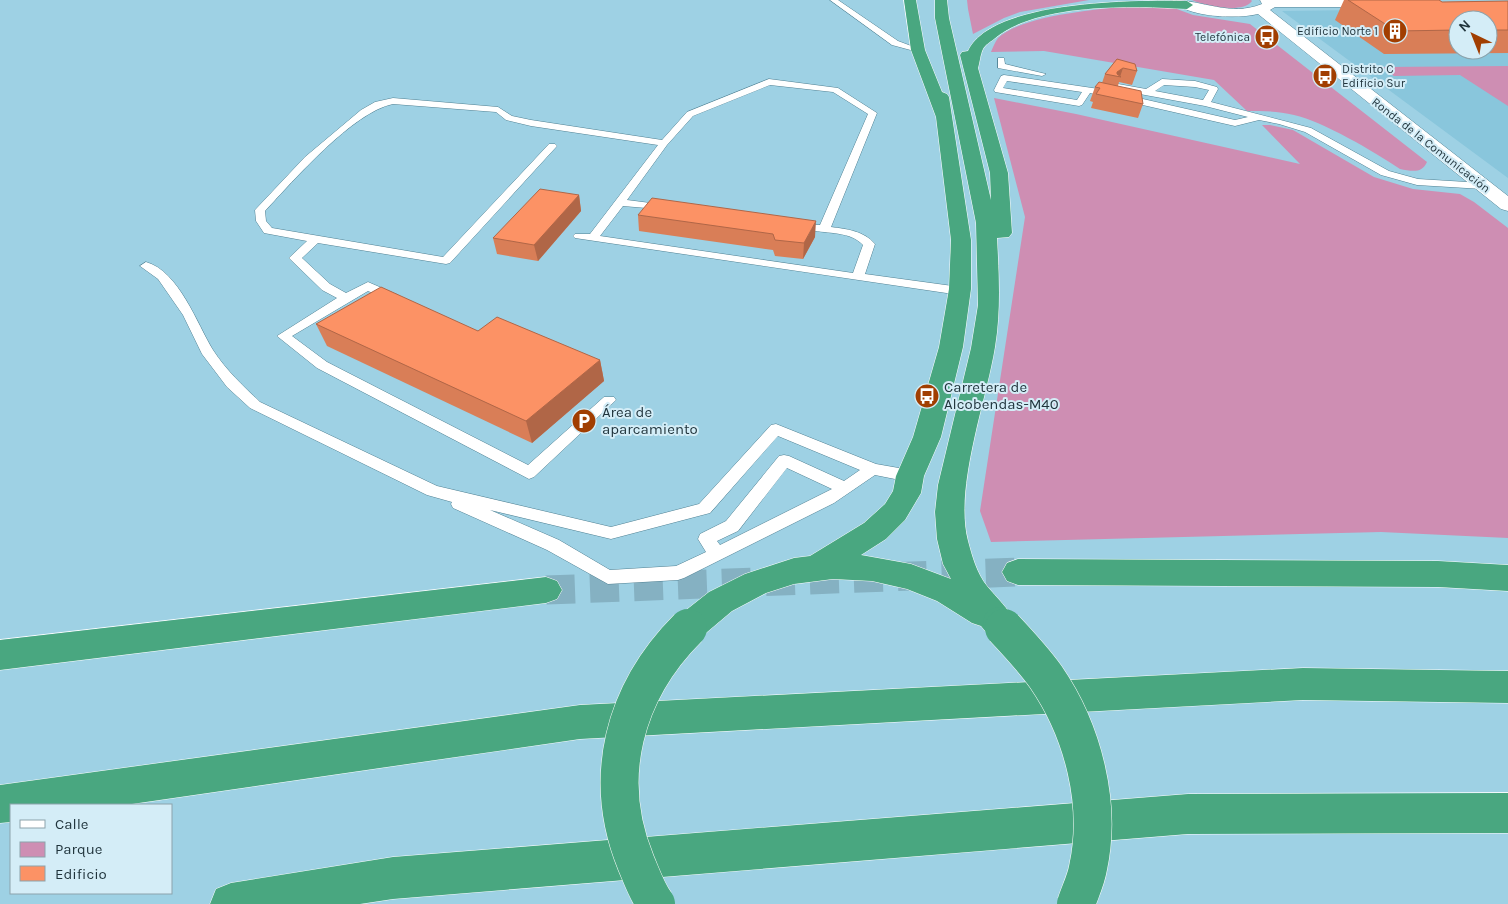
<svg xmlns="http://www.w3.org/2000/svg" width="1508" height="904" font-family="Karla,sans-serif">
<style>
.built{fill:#89c6dc;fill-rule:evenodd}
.green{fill:#ce8eb3}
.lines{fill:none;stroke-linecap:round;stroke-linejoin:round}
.highway-tunnel{stroke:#85b1c2;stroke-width:29;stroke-dasharray:29 15;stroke-linecap:butt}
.lane-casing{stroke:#508193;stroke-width:1}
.street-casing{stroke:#508193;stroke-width:1}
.highway-casing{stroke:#fff;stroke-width:1}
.lane{fill:#fff;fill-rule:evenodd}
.street{fill:#fff;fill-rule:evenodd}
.highway{fill:#49a780;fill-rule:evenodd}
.highway-bridge-far1-casing{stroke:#fff;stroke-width:31;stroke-linecap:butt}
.highway-bridge-casing{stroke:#fff;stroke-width:39;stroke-linecap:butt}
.highway-bridge-far1{stroke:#49a780;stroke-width:29}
.highway-bridge{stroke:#49a780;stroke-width:38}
.wall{fill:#d97e57;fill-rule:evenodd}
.shaded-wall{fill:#b06647}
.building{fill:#fc9265;stroke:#b06647}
.labels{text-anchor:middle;stroke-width:4;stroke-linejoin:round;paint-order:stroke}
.far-poi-label{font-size:12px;fill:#1f333b;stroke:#d4edf7;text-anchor:end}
.far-street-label{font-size:12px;fill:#1f333b;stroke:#d4edf7}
.poi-label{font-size:15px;fill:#1f333b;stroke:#d4edf7;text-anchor:start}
</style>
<rect width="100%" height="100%" fill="#9ed1e4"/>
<path class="built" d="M1508 8V178L1282 11ZM1458 20H1488V50H1458Z"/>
<g class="green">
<path d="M967 0H1089L1020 12 1004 18 973 34 968 9Z"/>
<path d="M1192 0H1251L1252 1C1243 14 1205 6 1192 0Z"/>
<path d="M1132 6 1174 8 1193 15 1250 24 1427 162C1422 174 1411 171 1400 169 1373 151 1324 122 1294 115 1278 111 1263 111 1247 111L1214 80 1044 51 991 52C993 47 995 42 998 38 1022 15 1100 9 1132 6Z"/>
<path d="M1508 66V106L1460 75 1394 76 1382 67Z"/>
<path d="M994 98 1076 114 1300 164 1262 125H1270L1293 130 1374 177 1413 189 1460 194 1474 202 1508 228V538L1381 532 991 542 980 511 1025 217Z"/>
</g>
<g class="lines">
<path class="highway-tunnel" d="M546 590 1018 572"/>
<defs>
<g id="lane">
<path d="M830 0H838L898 41 922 50 918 52 892 45Z"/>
<path d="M998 58H1004L1005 64 1046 74 1042 76 998 68Z"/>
<path d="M1004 75 1099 89 1235 120 1248 117 1205 106 1118 90 1114 87 1118 84 1146 89 1162 79 1195 81 1217 87 1218 89 1211 102 1311 128 1389 171 1418 179 1483 183 1488 186 1483 189 1417 185 1381 175 1305 132 1279 124 1259 120 1235 126 1090 93 1082 105 1079 106 995 92 994 90 1001 76ZM1007 81 1082 92 1077 100 1003 88ZM1164 85 1195 87 1209 90 1203 100 1155 91Z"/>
<path d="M769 79 838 88 877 113 831 227C847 229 864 231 875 244L865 274 960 287 964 288 966 291 964 294 960 295 575 238 573 236 575 234H590L658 145 531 126 506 120 496 112 393 104C353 112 294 180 265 211L266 221 272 228 443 257 549 144H555L557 146 450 263 446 264 318 243 302 258 330 284 346 293 368 282 398 295 400 298 394 302 368 291 292 336 327 362 528 465 604 397H614L616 400 534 477 529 479 317 368 277 336 337 298 322 290 289 258 307 241 264 233 256 221 255 210 305 157 361 110 375 102 393 98 498 107 512 116 531 120 662 140 687 112ZM770 85 833 92 868 114 820 225H815L809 228 811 230C828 234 850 231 863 245L853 273 600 236 623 206 670 210 671 208 670 206 666 205 627 200 667 145 693 116Z"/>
<path d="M146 262C179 271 197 324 213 350 226 370 243 386 260 402L437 486 611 527 699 504 771 425 776 424 876 464 910 470 915 472 918 476 915 480 910 482 875 475 834 503 684 578 678 580 608 584 547 550 453 508 451 504 452 502 427 495 250 408 227 387 202 354 183 315 158 279 140 266ZM778 436 860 470 844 481 789 456 784 455 779 456 726 521 700 534 698 539 706 552 676 566 610 570 559 540 490 510 611 539 710 513ZM787 468 832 489 720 545 717 541 738 531Z"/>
</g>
<path id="street" d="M1172 0C1203 0 1230 17 1262 4L1260 0H1384L1385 3 1379 7H1275L1270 10 1508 196V211L1501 209 1258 14C1238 19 1186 18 1172 0Z"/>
<g id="highway">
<path d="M904 0H916L925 50 942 92 947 94 949 97 971 240V289L963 347 941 437 924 476 921 493 905 520 886 539 861 555 911 564 951 579 943 564 937 539 935 512 938 485 971 348 978 305 976 223 935 18V0H947L949 18 991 200 990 173 960 55 962 52 968 51C991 0 1137 0 1187 1L1193 5 1187 9C1132 6 1038 2 994 39 990 42 985 45 983 49 980 55 980 62 978 68L1008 173 1012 233 1009 237 997 238C999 275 1001 310 995 347 986 402 954 488 968 541 972 556 977 574 987 586 997 598 1008 608 1015 622L1010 632 998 636 986 632 981 626 972 623 937 601 907 589 872 581 833 579 794 584 766 593 732 611 700 638 688 642 676 638 671 628 676 618 709 592 745 574 794 558 810 556 864 523 885 504 893 491 896 476 913 437 939 347 949 289 951 240 936 117 911 50Z"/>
<path d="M1018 559 1438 561 1508 565V591L1438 587 1018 585 1007 581 1002 572 1007 563Z"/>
<path d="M546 577 557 581 562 590 557 599 546 603 0 670V640Z"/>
<path d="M1303 668 1508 671V703L1303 700 580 739 125 805H11V822L0 823V785L580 705Z"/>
<path d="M1508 793V833L1188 834 393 899 360 904H210L216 889 231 883 393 857 1188 794Z"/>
</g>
</defs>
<use href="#lane" class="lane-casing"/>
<use href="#street" class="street-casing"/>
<use href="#highway" class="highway-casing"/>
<use href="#lane" class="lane"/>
<use href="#street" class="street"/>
<use href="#highway" class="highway"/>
<defs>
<path id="highway-bridge-far1" d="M998 622 1005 629"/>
<g id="highway-bridge">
<path d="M1004 628C1019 644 1034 660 1046 677 1083 731 1102 804 1088 868 1086 880 1080 892 1076 904"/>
<path d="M656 904C647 892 642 877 636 863 601 778 624 692 688 628"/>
</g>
</defs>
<use href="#highway-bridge-far1" class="highway-bridge-far1-casing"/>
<use href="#highway-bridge" class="highway-bridge-casing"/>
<use href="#highway-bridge-far1" class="highway-bridge-far1"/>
<use href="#highway-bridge" class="highway-bridge"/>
</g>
<g class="wall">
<path d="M1344 0H1439L1442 2 1508 1V53L1384 54 1335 20ZM1458 20H1488V50H1458Z"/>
<path d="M1117 59 1137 71 1132 85 1119 82 1118 86 1143 104 1138 118 1091 108 1093 102 1090 101 1095 87 1102 83 1105 74Z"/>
<path d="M579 195 581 211 538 261 497 254 493 238Z"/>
<path d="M638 215 815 237 803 259 775 256 773 250 639 231Z"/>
<path d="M316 324 478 331 600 360 604 381 532 443 327 346Z"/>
</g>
<g class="shaded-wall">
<path d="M1123 68 1120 77 1116 76 1117 72Z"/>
<path d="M579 195 581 211 538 261 534 245Z"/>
<path d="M816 221 815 237 803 259 804 243Z"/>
<path d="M600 360 604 381 532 443 526 421Z"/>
</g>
<g class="building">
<path d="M1348 0H1439L1442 2 1508 1V30H1488V20H1458V30L1396 31Z"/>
<path d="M1117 59 1135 64 1137 71 1123 68 1117 72V74L1121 77 1105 74Z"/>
<path d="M1099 82 1141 91 1143 104 1096 94 1100 88 1095 87Z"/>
<path d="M540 189 579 195 534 245 493 238Z"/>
<path d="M652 198 816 221 804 243 775 240 773 234 638 215Z"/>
<path d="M381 287 478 331 497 317 600 360 526 421 316 324Z"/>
</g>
<defs>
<symbol id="building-disc" viewBox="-11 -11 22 22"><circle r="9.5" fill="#a13e01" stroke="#d4edf7"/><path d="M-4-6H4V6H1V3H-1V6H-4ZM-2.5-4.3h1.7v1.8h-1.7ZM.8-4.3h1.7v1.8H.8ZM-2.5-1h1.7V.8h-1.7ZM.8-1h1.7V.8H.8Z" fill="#fff"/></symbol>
<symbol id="bus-disc" viewBox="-11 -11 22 22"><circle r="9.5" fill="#a13e01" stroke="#d4edf7"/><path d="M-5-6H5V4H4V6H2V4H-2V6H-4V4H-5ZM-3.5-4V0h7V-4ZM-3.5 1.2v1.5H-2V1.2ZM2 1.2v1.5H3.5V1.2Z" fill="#fff"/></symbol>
<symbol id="parking-disc" viewBox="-11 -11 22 22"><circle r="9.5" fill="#a13e01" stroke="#d4edf7"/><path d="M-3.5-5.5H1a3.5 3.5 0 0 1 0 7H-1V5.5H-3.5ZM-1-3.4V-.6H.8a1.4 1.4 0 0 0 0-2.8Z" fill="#fff"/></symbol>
</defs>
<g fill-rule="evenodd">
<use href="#building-disc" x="1381" y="17" width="28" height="28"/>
<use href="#bus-disc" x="1253" y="23" width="28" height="28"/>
<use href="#bus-disc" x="1311" y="62" width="28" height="28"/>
<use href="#bus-disc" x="913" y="382" width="28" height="28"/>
<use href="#parking-disc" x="570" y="407" width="28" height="28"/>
</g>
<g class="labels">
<g class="far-poi-label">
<text x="1378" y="35">Edificio Norte 1</text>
<text x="1250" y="41">Telefónica</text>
<text x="1342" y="73" text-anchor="start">Distrito C<tspan x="1342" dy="14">Edificio Sur</tspan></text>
</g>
<g class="far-street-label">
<text transform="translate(1431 145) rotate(38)" y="4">Ronda de la Comunicación</text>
</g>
<g class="poi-label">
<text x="944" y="392">Carretera de<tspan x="944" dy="17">Alcobendas-M40</tspan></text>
<text x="602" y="417">Área de<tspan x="602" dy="17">aparcamiento</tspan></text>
</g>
</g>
<rect x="10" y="804" width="162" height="90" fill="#d4edf7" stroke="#8ca3ac"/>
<rect x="20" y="820" width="25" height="8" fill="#ffffff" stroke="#8ca3ac"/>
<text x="55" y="829" font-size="15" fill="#1f333b">Calle</text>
<rect x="20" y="842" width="25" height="15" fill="#ce8eb3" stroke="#8ca3ac"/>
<text x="55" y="854" font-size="15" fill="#1f333b">Parque</text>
<rect x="20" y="866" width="25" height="15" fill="#fc9265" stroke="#8ca3ac"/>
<text x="55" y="879" font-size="15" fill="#1f333b">Edificio</text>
<g transform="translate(1473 35) rotate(317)"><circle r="24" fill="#d4edf7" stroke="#8ca3ac"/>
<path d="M0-4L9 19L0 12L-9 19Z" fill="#a13e01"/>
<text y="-8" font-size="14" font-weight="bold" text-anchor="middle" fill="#1f333b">N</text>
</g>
</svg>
